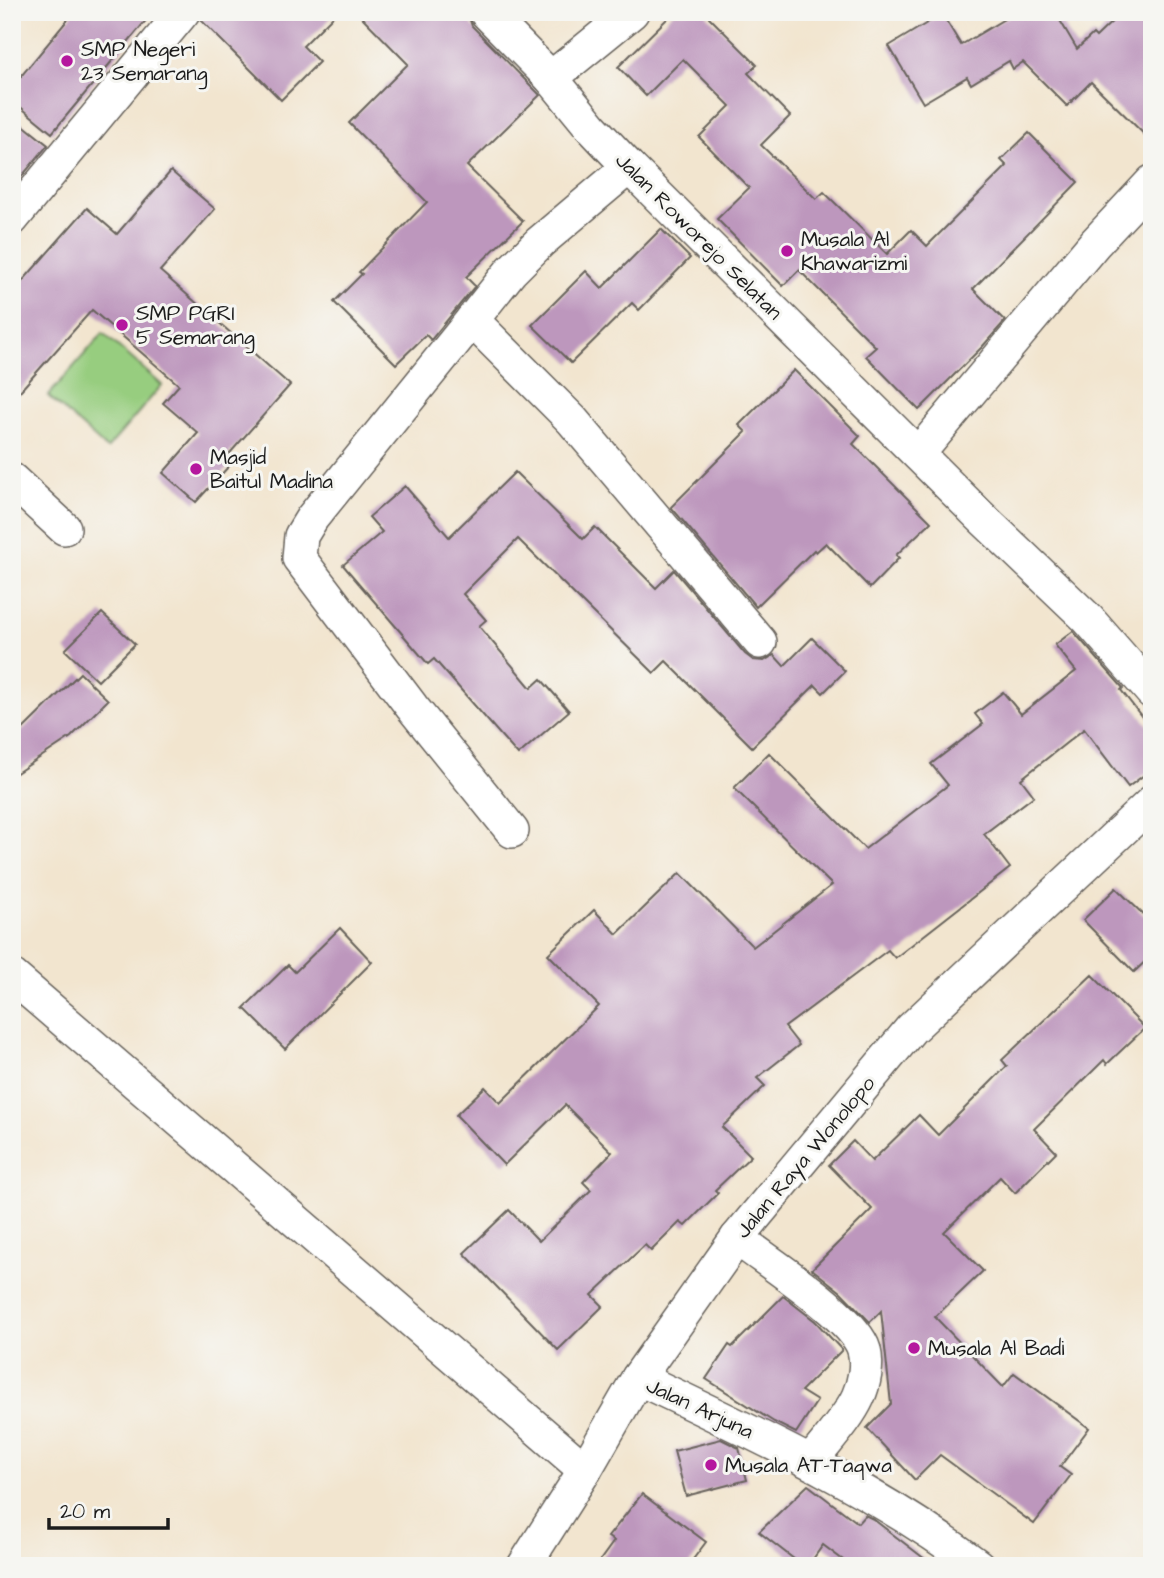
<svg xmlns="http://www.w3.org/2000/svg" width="1164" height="1578" font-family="'Architects Daughter',sans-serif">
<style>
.green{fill:#97cd7f;stroke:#5a744e;stroke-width:2}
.building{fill:#bd97bd}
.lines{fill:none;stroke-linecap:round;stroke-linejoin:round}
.minor-casing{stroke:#67625b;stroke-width:36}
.minor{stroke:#fff;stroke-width:33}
.poi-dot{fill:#b5179e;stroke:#f6f6f2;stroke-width:2.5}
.labels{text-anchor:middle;stroke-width:6;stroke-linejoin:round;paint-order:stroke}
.poi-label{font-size:21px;fill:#1c1c1c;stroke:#f6f6f2;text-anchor:start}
.street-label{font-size:21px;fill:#1c1c1c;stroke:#f6f6f2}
</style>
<rect width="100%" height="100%" fill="#f6f6f2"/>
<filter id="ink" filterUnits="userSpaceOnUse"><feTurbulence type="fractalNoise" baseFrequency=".0143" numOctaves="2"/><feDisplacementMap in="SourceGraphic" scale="14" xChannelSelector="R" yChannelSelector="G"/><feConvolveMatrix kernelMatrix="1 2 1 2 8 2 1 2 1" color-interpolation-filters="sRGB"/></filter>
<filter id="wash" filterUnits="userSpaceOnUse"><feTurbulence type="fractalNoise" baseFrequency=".00686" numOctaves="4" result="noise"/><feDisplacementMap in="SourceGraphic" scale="28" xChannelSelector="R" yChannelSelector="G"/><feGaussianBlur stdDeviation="1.57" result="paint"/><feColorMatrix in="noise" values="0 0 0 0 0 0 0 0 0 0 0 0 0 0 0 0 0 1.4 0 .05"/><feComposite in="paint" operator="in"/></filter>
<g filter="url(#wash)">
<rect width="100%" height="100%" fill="#f2e5cf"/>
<path class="green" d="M103 333 162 385 107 449 48 396Z"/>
<g id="blocks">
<g class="building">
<path d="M74 12H153L52 133 12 100V87Z"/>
<path d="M202 12H337L303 46 319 62 281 100 200 19Z"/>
<path d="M357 12H467L472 26 540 95 467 166 523 221 466 277 475 286 431 340 426 335 396 364 334 302 362 274 359 272 427 202 349 123 408 64Z"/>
<path d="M674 12H704L757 65 748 73 790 116 761 145 816 199 824 192 887 254 911 230 927 246 1007 166 1001 160 1029 133 1078 182 973 289 1005 321 982 347 919 410 866 356 876 347 799 270 783 286 717 219 749 188 699 137 730 106 683 59 646 96 618 67Z"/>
<path d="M1016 12H1055L1077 49 1093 34 1096 37 1122 12H1152V142L1091 82 1067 106 1023 62 1013 69 1009 61 971 84 967 77 923 103 889 46 942 14 961 45Z"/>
<path d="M12 116 48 145 12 188Z"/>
<path d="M171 171 215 209 160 271 290 385 223 461 229 466 196 502 163 473 198 433 163 403 179 385 92 310 12 400V293L87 208 117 234Z"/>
<path d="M661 229 690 258 639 310 632 303 571 363 532 325 586 271 602 288Z"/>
<path d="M794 370 860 436 853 444 931 522 896 555 899 558 870 588 826 543 816 552 814 550 756 607 671 507 746 432 739 425Z"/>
<path d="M515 472 583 539 595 527 656 588 674 570 745 654 753 660 764 661 774 655 784 666 812 638 845 671 823 693 815 685 752 747 666 661 654 673 518 539 463 594 486 620 479 626 531 688 541 679 569 711 518 755 434 659 428 664 343 565 382 532 369 517 405 486 449 537Z"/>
<path d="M102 613 135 644 98 681 65 650Z"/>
<path d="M1073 631 1123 688 1121 690 1152 730V769L1128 787 1084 729 1021 779 1034 796 984 834 1010 868 895 958 888 950 785 1027 799 1045 757 1078 765 1086 722 1127 751 1156 715 1190 718 1193 685 1226 680 1222 651 1251 645 1245 592 1295 603 1306 558 1350 464 1253 509 1210 539 1241 591 1190 583 1182 612 1152 565 1105 504 1165 456 1115 485 1087 500 1103 599 1006 548 954 594 910 617 934 680 873 753 947 832 885 734 788 769 753 865 849 948 785 931 764 983 724 975 714 1003 692 1021 714 1076 671 1055 645Z"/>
<path d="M80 673 108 700 71 737 12 776V740Z"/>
<path d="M1116 888 1152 923V955L1134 972 1083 920Z"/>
<path d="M340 928 372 962 285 1049 244 1008 288 965 295 972Z"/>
<path d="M1092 975 1145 1028 1107 1064 1104 1060 1034 1129 1056 1152 1015 1193 1000 1177 944 1232 983 1271 935 1317 1003 1387 1014 1373 1089 1428 1060 1467 1071 1475 1034 1524 940 1455 915 1480 867 1428 891 1404 881 1311 870 1322 841 1292 812 1269 872 1209 829 1165 853 1141 872 1161 919 1115 938 1135 1007 1066 1002 1060Z"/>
<path d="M783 1296 815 1321 842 1350 801 1391 817 1401 796 1433 774 1422 706 1379 729 1345 732 1347Z"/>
<path d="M721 1439 739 1448 747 1480 686 1496 674 1451Z"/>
<path d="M808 1485 858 1523 865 1515 873 1519 934 1566H851L823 1545 808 1566H803L759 1532Z"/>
<path d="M642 1494 706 1542 688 1566H596L614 1541 608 1537Z"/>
</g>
</g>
</g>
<g filter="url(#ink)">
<use href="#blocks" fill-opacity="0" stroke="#67625b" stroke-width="2"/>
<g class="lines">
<defs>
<g id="minor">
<path d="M486 12 551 78 592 128 629 167 979 515 1088 619 1152 692"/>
<path d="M551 78 632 12"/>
<path d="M12 219 183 12"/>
<path d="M472 320 511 271 540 242 629 167"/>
<path d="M918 454 1095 243 1152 182"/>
<path d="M12 480 64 528"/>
<path d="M512 831 412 707 299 558 301 536 312 518 472 320 572 420 760 642"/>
<path d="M12 976 585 1470"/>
<path d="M737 1238C766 1261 855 1317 864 1350 868 1365 864 1384 858 1397 848 1419 825 1443 811 1462"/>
<path d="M638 1378C755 1434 874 1488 978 1566"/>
<path d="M524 1566 585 1470 638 1378 737 1238 911 1029 1152 802"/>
</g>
</defs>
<use href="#minor" class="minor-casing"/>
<use href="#minor" class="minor"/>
</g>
</g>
<g class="poi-dot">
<circle cx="67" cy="61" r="7"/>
<circle cx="787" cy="251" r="7"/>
<circle cx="122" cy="325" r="7"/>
<circle cx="196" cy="469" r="7"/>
<circle cx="914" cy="1348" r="7"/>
<circle cx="711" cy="1465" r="7"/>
</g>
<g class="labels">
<g class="poi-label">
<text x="81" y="56">SMP Negeri<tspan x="81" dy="24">23 Semarang</tspan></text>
<text x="801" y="246">Musala Al<tspan x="801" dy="24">Khawarizmi</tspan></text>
<text x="136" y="320">SMP PGRI<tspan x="136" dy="24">5 Semarang</tspan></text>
<text x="210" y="464">Masjid<tspan x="210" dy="24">Baitul Madina</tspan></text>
<text x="928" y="1355">Musala Al Badi</text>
<text x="725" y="1472">Musala AT-Taqwa</text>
</g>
<g class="street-label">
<text transform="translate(699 236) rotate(45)" y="7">Jalan Roworejo Selatan</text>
<text transform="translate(805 1157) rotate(-50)" y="7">Jalan Raya Wonolopo</text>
<text transform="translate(700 1408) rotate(25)" y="7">Jalan Arjuna</text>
</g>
</g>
<rect width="1164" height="1578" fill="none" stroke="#f6f6f2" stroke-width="42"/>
<path d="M49 1518v10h119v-10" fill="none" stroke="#1c1c1c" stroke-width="3.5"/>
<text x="60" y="1518" font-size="21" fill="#1c1c1c" stroke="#f6f6f2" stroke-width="5" paint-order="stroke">20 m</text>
</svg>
